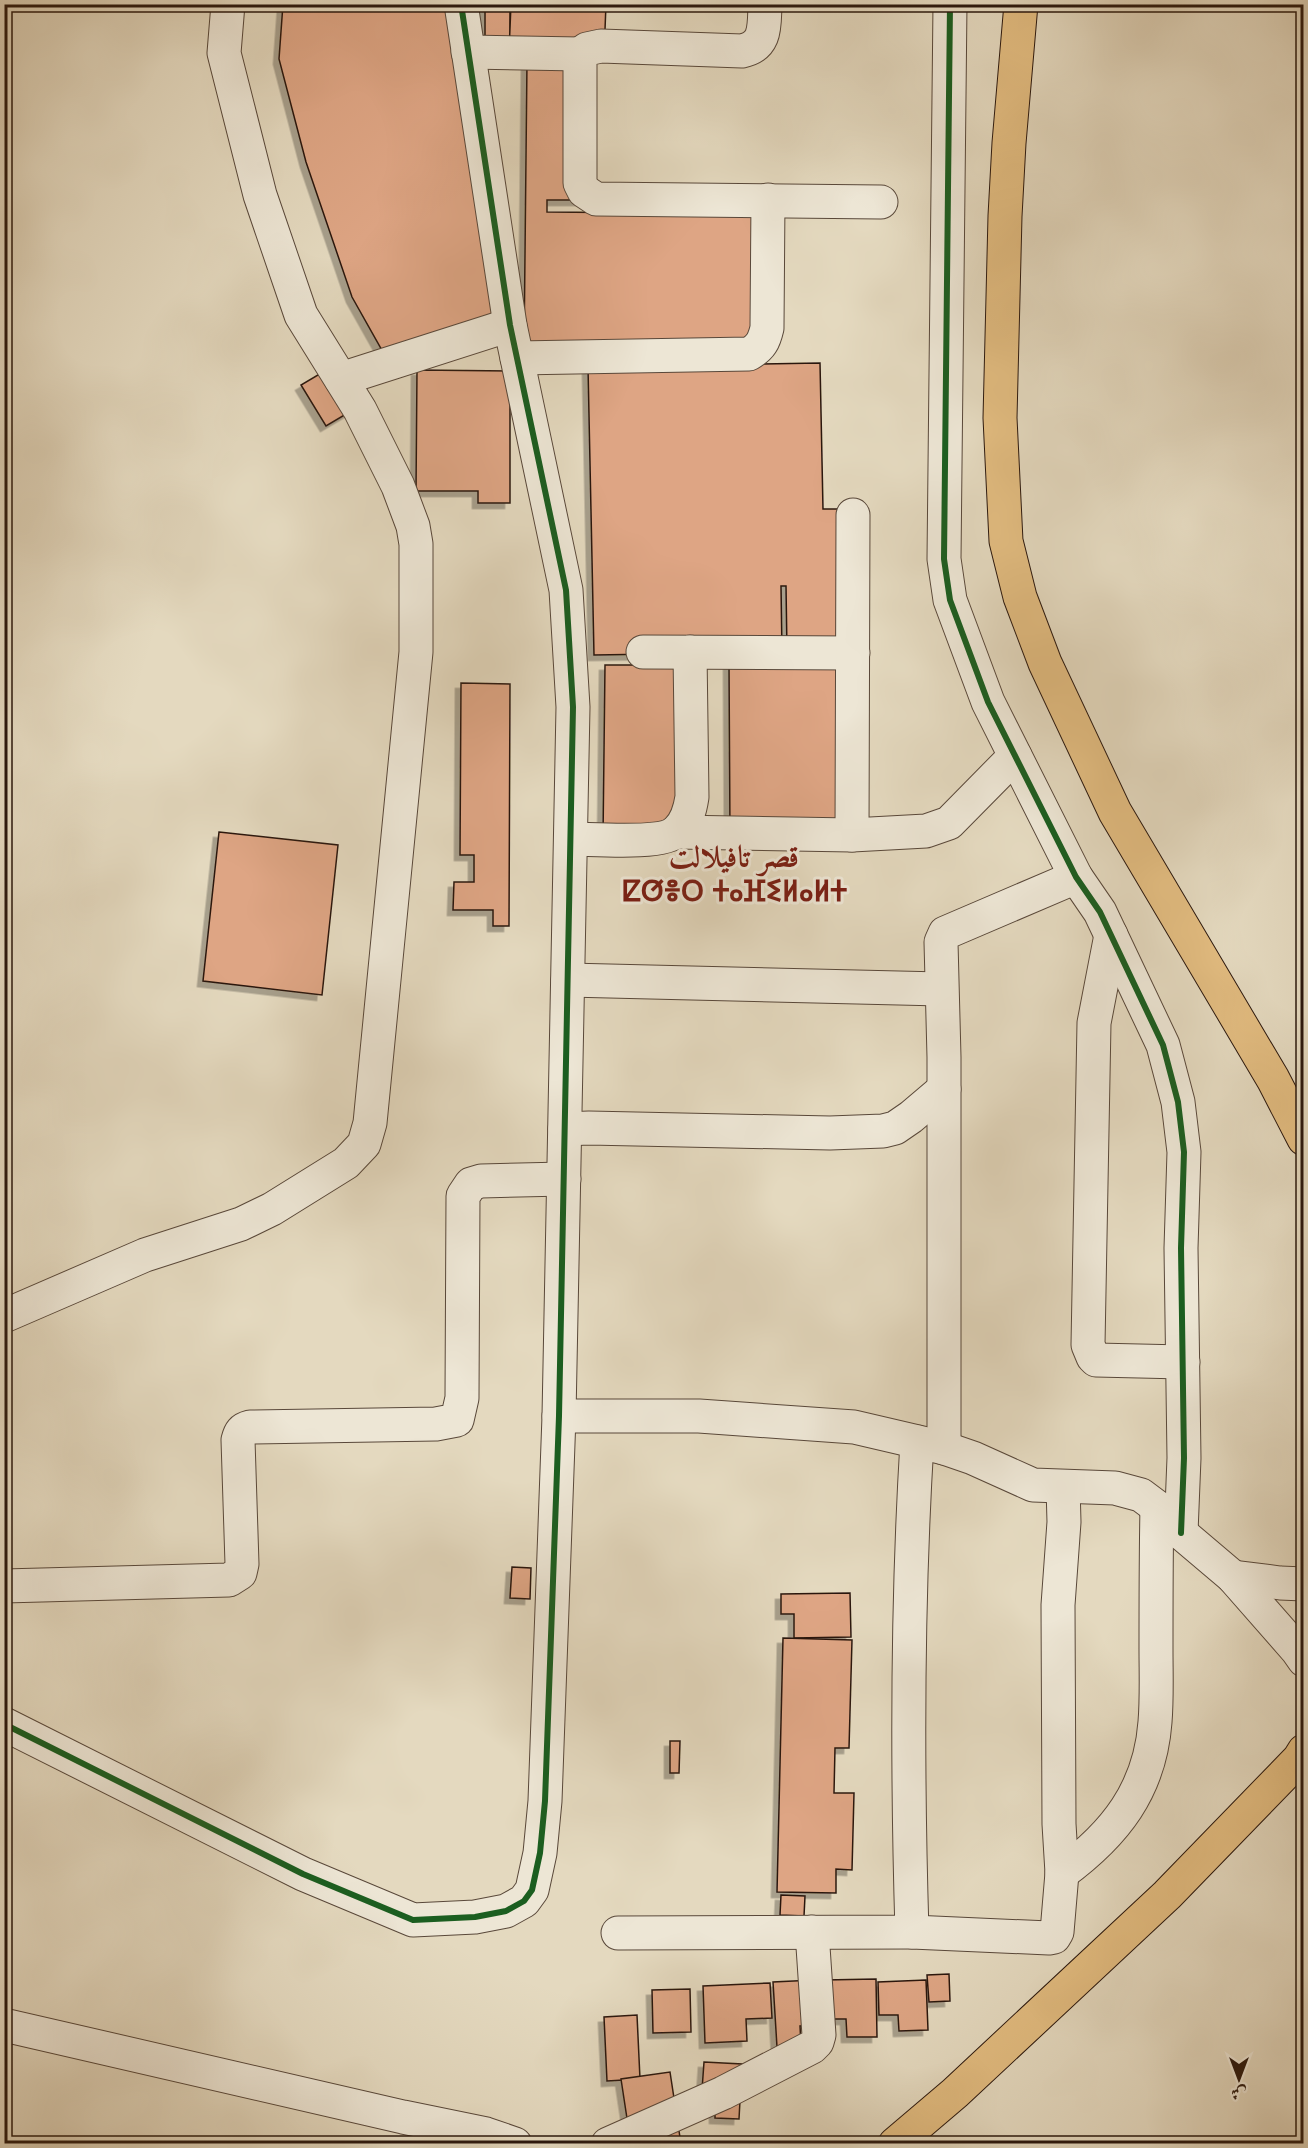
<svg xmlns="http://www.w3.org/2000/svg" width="1308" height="2148" font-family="'Old Standard TT',Amiri,'Noto Sans Tifinagh',serif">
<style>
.building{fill:#dea584;stroke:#2b180e;stroke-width:1.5;filter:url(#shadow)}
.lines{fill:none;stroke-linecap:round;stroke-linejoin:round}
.minor-casing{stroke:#59483a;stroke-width:35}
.major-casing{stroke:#2b180e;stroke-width:35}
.minor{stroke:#ede6d5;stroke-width:33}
.major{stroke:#e2bc80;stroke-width:33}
.cycleway-casing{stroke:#ede6d5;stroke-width:10}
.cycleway{stroke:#1b5e20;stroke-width:6}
.labels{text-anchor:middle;stroke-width:6;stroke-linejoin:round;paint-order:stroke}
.district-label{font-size:30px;font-weight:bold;fill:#7a1f14;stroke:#ede6d5}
</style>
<defs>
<filter id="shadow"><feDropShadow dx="-5.5" dy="5.5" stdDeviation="0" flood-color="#0004"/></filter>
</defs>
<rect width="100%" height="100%" fill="#e4d9bf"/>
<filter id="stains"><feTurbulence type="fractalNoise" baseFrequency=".00333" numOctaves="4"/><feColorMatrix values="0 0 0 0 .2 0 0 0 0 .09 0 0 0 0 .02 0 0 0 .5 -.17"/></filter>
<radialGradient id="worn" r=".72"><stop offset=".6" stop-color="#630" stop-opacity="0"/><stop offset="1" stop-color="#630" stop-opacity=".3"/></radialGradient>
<g class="building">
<path d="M283 4H450L503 319 383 352 352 297 306 162 279 59Z"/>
<rect x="485" y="4" width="25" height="42"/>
<path d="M511 4H606L604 55 509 52Z"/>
<path d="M527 61 589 62 587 200H547V212L769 214V354L524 351Z"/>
<path d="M820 363 823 509H859L862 651 787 652 786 586H781L782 652 594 655 588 367Z"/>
<path d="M333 366 358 407 326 426 301 385Z"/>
<path d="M417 370 510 371V503H478V491H416Z"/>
<path d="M864 662 865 835H730L729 664Z"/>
<path d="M605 665H702L682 838H603Z"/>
<path d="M461 683 510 684 509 926H493V910H453L454 882H474V855H460Z"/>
<path d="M219 832 338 845 322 995 203 981Z"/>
<path d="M512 1567 531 1568 530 1599 510 1598Z"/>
<path d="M850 1593 851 1637 794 1638V1614H781V1594Z"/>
<path d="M783 1638 852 1640 849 1748H835L834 1793H854L852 1870 836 1869V1893L777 1892Z"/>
<path d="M670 1741H680L679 1773H670Z"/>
<path d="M781 1895 805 1896 804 1916 780 1915Z"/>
<path d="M949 1974 950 2001 929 2002 927 1975Z"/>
<path d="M876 1979 877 2037H847L846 2019H826L825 1980Z"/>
<path d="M814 1980 817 2025 800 2026 801 2045 777 2047 773 1982Z"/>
<path d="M926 1980 928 2030 899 2031 898 2015H879L878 1982Z"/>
<path d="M770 1983 772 2018 746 2019 747 2041 705 2043 703 1986Z"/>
<path d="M690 1989 691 2032 653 2033 652 1990Z"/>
<path d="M637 2015 640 2079 607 2081 604 2017Z"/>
<path d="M704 2062 742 2064 739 2119 715 2118V2105L701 2104Z"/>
<path d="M670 2072 681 2144H648L628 2125 621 2079Z"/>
</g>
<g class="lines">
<defs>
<g id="minor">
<path d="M765 4C764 25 767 46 742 51L601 46 587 49 580 54V183L584 191 596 199 881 202"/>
<path d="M950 4 944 559 950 600 988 702 1076 877 1100 912 1163 1045 1178 1102 1184 1152 1181 1248 1184 1458 1181 1533"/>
<path d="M468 52 580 54"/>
<path d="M517 358 749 354C761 347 764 341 767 328L768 200"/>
<path d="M341 379 510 325"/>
<path d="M643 652 853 653"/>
<path d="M676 832 852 835 926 831 949 823 1015 756"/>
<path d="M852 835 853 515"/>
<path d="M571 839C593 839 663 845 677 831 687 822 690 810 692 797L690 652"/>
<path d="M1111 935 1094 1023 1088 1345 1093 1357 1096 1360 1183 1362"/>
<path d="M568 980 941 989"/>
<path d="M565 1129 589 1128 830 1133 883 1131 895 1128 911 1117 944 1089"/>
<path d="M4 1316 145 1255 241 1224 272 1209 346 1163 364 1144 370 1123 416 652V544L413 526 398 486 360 410 301 315 260 195 224 53 228 4"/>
<path d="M559 1416H699L854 1427 944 1448 973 1458 1033 1485 1115 1488 1141 1495 1157 1507 1181 1533 1233 1577 1297 1650 1304 1660"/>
<path d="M944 1448V1057L941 942 945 933 1076 877"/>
<path d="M1233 1577 1280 1583 1304 1584"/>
<path d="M4 1586 229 1580 240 1573 242 1564 238 1440C240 1432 242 1429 250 1427L436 1424 457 1420 462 1398 463 1196 471 1184 481 1181 564 1179"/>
<path d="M4 1724 303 1874 413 1920 475 1917 506 1911 524 1901 532 1890 540 1853 545 1801 559 1416 573 707 566 590 510 325 461 4"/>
<path d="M1062 1873C1115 1834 1150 1790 1155 1722 1157 1698 1156 1673 1156 1649 1156 1602 1156 1554 1157 1507"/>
<path d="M912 1932 1049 1938 1054 1937 1057 1932 1062 1873 1059 1824 1058 1605 1064 1522 1063 1487"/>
<path d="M618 1933 912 1932C907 1769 907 1605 917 1442"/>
<path d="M4 2025 403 2117 486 2134 515 2144"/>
<path d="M608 2144 723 2093 812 2047 817 2042 819 2035 812 1932"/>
</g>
<g id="major">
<path d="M1021 4 1009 143 1005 216 1000 418 1006 541 1020 597 1045 663 1115 812 1273 1079 1304 1139"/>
<path d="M895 2144 955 2093 1167 1895 1299 1759 1304 1751"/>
</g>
</defs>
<use href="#minor" class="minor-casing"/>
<use href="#major" class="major-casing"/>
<use href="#minor" class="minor"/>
<use href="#major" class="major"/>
<defs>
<g id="cycleway">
<path d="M950 4 944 559 950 600 988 702 1076 877 1100 912 1163 1045 1178 1102 1184 1152 1181 1248 1184 1458 1181 1533"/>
<path d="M4 1724 303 1874 413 1920 475 1917 506 1911 524 1901 532 1890 540 1853 545 1801 559 1416 573 707 566 590 510 325 461 4"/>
</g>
</defs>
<use href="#cycleway" class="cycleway-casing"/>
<use href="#cycleway" class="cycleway"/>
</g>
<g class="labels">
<g class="district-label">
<text x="734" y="867">قصر تافيلالت<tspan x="734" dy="34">ⵇⵚⴻⵔ ⵜⴰⴼⵉⵍⴰⵍⵜ</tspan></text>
</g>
</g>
<rect width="1308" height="2148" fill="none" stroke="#e4d9bf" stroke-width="24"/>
<rect x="6" y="6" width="1296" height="2136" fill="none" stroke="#2b180e" stroke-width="3"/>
<rect x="12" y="12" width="1284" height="2124" fill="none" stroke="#2b180e" stroke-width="1.5"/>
<g transform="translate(1239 2079) rotate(180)" stroke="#ede6d5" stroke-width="4.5" paint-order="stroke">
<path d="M0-4.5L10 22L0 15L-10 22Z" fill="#2b180e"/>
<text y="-9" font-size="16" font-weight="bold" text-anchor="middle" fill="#2b180e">ش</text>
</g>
<rect width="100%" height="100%" filter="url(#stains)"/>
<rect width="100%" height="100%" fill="url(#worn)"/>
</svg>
